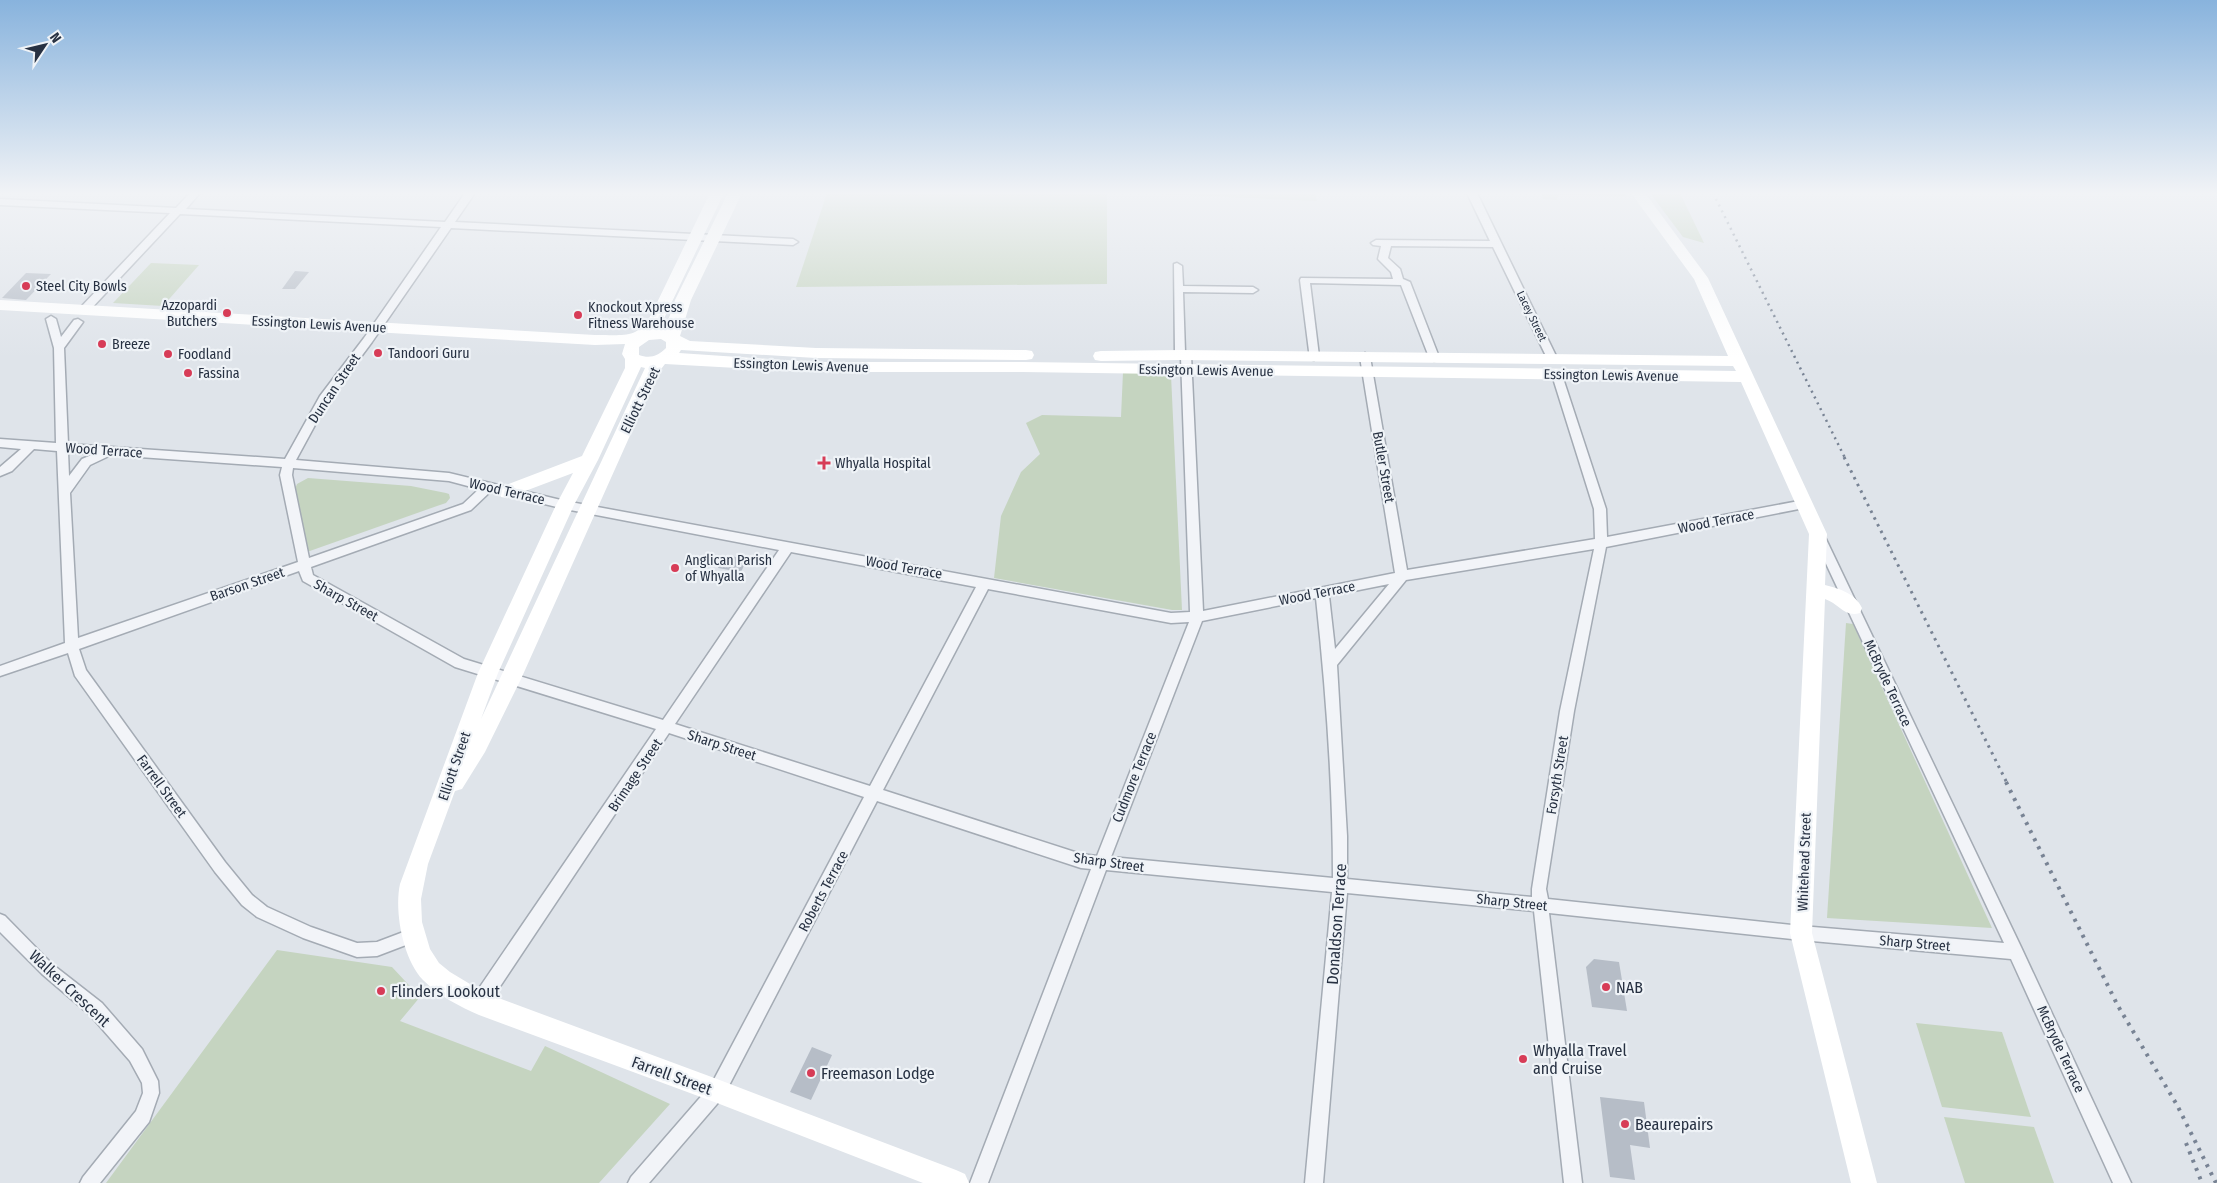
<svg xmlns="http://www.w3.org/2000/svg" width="2217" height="1183" font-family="'Fira Sans Condensed',sans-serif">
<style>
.green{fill:#c5d4c0}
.building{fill:#b6bdc7}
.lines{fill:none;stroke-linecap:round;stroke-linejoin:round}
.street-casing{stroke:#a4abb4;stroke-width:3}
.street{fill:#f2f4f8;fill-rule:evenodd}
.secondary{fill:#fff;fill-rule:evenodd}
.rail-far2{stroke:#788394;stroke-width:2.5;stroke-dasharray:2 4.5;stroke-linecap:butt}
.rail-far1{stroke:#788394;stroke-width:3;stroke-dasharray:2.5 5;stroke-linecap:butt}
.rail{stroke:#788394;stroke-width:4;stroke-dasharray:3 6;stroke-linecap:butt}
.poi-dot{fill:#d73c57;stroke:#eff3f7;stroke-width:2}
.labels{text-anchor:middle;stroke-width:4.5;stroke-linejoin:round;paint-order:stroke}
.far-street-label{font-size:11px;fill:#273142;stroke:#eff3f7}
.poi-label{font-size:14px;fill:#273142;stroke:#eff3f7;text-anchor:start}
.street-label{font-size:14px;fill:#273142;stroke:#eff3f7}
.near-street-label{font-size:16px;fill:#273142;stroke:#eff3f7}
.near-poi-label{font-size:16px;fill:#273142;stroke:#eff3f7;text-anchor:start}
</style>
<rect width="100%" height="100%" fill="#dfe4ea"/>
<g class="green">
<path d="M827 193H1107V284L796 287Z"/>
<path d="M1136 193H1315L1317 201Z"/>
<path d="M1541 193H1624L1627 196 1558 195 1557 200 1543 199Z"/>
<path d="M1650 193H1680L1704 243 1683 237Z"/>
<path d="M151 263 199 265 163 306 113 303Z"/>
<path d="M1123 372 1171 375 1182 610H1172L994 578 1001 516 1021 472 1040 454 1026 423 1042 415 1121 417Z"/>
<path d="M308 478 411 486 446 493 449 494 450 498 446 503 437 506 307 552 295 489 297 484Z"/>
<path d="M1846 623 1853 624 1992 928 1827 918Z"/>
<path d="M277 950 392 967 420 997 400 1021 531 1071 545 1046 670 1104 599 1183H106Z"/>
<path d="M1916 1023 2002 1032 2031 1117 1942 1107Z"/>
<path d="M1944 1117 2034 1127 2054 1183H1965Z"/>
</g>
<g class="building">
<path d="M295 271 309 272 295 289H282Z"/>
<path d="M26 273 51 274 26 300 2 298Z"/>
<path d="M724 555 747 559 741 572 718 568Z"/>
<path d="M1594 959 1619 962 1627 1011 1592 1007 1586 967Z"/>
<path d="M812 1047 832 1055 811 1100 790 1092Z"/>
<path d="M1600 1097 1644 1102 1650 1148 1630 1145 1635 1180 1610 1177Z"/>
</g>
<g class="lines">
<defs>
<g id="street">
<path d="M190 193H200L186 209 445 222 465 193H475L455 222 793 239 798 242 793 245 451 228 372 342 328 401 296 460 449 473 565 501 1171 613 1190 612 1181 358 1175 355 1174 264 1177 263 1182 266 1183 286 1253 287 1258 290 1253 293 1183 292 1185 352 1191 355 1203 611 1395 573 1360 357 1365 353 1370 357 1407 570 1595 539 1594 509 1552 375 1557 371 1561 372 1606 509 1607 537 1804 500 1810 504 1804 508 1606 547 1574 711 1546 889 1548 899 1801 926 2004 943 1814 538 1820 533 1824 535 2021 947 2131 1183H2113L2011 959 1801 940 1549 913 1582 1183H1564L1534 911 1347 893 1323 1183H1305L1332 892 1106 870 988 1183H970L1091 869 1081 868 877 801 723 1097 649 1183H628L631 1177 711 1085 864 797 669 733 485 1009 479 1011 473 1009 471 1003 473 997 656 729 455 667 303 581 299 571 79 649 86 670 225 862 252 895 267 907 311 927 357 943 377 942 414 928 419 930 422 935 419 940 377 956 357 957 303 938 257 917 242 905 215 872 75 676 68 653 0 676V666L65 643 57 451 34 449 12 471 0 476V467L21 449 0 447V439L56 443 54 348 46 319 51 316 56 319 61 337 74 320 78 319 83 322 64 348 68 444 285 459 320 396 364 338 441 227 180 214 88 312H80V308L170 213 0 205V199L176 208ZM68 452 94 454 82 459 69 476ZM111 455 282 467 280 475 298 562 78 638 70 493 90 465ZM293 468 449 481 479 489 463 504 309 558 292 475ZM491 491 565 509 779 550 663 720 464 659 313 575 311 567 471 510ZM1594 549 1560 711 1532 889V897L1347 879V836L1337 665 1406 580ZM791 552 976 587 870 786 675 724ZM1389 584 1335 649 1329 596ZM988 589 1171 623 1189 622 1097 856 1081 854 883 790ZM1316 598C1326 691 1333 785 1333 878L1111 857 1202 621Z"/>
<path d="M1467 193H1477L1557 358 1556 361H1548L1547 358 1493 247 1391 246 1388 258 1400 269 1403 279 1410 282 1439 357 1438 360 1434 361 1429 357 1401 285 1310 283 1319 356 1314 360 1310 359 1300 280 1301 278 1393 279 1391 272 1378 259 1381 246 1373 245 1371 243 1376 240 1490 241Z"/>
<path d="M0 914 5 916 52 964 102 1003 142 1049 158 1081 159 1093 149 1122 100 1183H80L83 1177 136 1111 143 1093 142 1083 130 1061 90 1015 42 974 0 932Z"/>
</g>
</defs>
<use href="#street" class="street-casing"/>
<use href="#street" class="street"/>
<path class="secondary" d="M710 193H724L659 329 665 330 675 300 728 193H742L691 300 680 336 690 341 816 348 1026 350 1032 351 1034 355 1032 359 1026 360 816 358 681 350 679 353 812 362H1022L1736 371 1733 366 1180 360 1101 361 1095 360 1093 356 1095 352 1101 351 1180 350 1728 356 1694 279 1631 193H1645L1708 278 1827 534 1825 585C1840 589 1855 593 1862 608L1860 613C1845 618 1838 603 1825 599L1812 933 1877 1183H1851L1790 933 1809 534 1741 382 1022 372H812L665 364 658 373 521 679 485 752 462 789 455 791 428 864 421 899 422 922 430 949 439 963 450 972 485 993 717 1079 956 1170 965 1174 969 1183H923L717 1103 479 1015C460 1007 438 995 423 980 403 959 394 911 400 884L478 673 556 505 573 473 507 498 501 497 498 492 501 487 582 456 625 368V359L622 354 625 344 595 345 0 310V300L595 335C621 334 637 341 651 315ZM661 339 666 342V348C658 356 650 359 639 355V347L649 340ZM641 367 645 368 481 719 498 673 574 505 598 460Z"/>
<path class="rail-far2" d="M1713 193 1845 458"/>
<path class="rail-far1" d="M1844 457 2007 783"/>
<g class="rail">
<path d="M2006 782 2118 1006 2177 1105 2216 1183"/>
<path d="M2186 1143 2202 1183"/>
</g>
</g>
<linearGradient id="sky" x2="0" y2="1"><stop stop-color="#88b3dd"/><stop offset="0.54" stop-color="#f1f3f6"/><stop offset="1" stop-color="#f1f3f6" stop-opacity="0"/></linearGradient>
<rect width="2217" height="358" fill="url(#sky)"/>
<g class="poi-dot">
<circle cx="26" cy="286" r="5"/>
<circle cx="227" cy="313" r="5"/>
<circle cx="578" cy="315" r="5"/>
<circle cx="102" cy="344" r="5"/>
<circle cx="378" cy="353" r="5"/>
<circle cx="168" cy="354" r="5"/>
<circle cx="188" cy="373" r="5"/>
<path d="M821.5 455.5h5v5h5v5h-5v5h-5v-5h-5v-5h5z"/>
<circle cx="675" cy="568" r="5"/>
<circle cx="1606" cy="987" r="5"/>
<circle cx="381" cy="991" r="5"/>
<circle cx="1523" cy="1059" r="5"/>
<circle cx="811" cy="1073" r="5"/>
<circle cx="1625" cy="1124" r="5"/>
</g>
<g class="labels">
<g class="far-street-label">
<text transform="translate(1532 316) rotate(64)" y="4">Lacey Street</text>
</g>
<g class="poi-label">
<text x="36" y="291">Steel City Bowls</text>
<text x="217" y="310" text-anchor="end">Azzopardi<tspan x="217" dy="16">Butchers</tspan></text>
<text x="588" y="312">Knockout Xpress<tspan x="588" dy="16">Fitness Warehouse</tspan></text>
<text x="112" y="349">Breeze</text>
<text x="388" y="358">Tandoori Guru</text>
<text x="178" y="359">Foodland</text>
<text x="198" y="378">Fassina</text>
<text x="835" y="468">Whyalla Hospital</text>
<text x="685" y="565">Anglican Parish<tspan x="685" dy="16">of Whyalla</tspan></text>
</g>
<g class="street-label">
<text transform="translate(319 324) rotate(3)" y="5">Essington Lewis Avenue</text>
<text transform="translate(801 365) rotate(2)" y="5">Essington Lewis Avenue</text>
<text transform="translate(1206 370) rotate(1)" y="5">Essington Lewis Avenue</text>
<text transform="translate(1611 375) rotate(1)" y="5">Essington Lewis Avenue</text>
<text transform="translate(334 388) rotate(-56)" y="5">Duncan Street</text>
<text transform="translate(640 400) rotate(-64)" y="5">Elliott Street</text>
<text transform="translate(104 450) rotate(4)" y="5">Wood Terrace</text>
<text transform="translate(1384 467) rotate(80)" y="5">Butler Street</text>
<text transform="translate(507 491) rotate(13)" y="5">Wood Terrace</text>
<text transform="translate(1716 521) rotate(-11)" y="5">Wood Terrace</text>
<text transform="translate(904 567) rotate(10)" y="5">Wood Terrace</text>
<text transform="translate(247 584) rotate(-19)" y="5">Barson Street</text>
<text transform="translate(1317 593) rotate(-11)" y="5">Wood Terrace</text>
<text transform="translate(346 600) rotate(29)" y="5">Sharp Street</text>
<text transform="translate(1888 683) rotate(65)" y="5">McBryde Terrace</text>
<text transform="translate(722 745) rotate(18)" y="5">Sharp Street</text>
<text transform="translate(454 766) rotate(-71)" y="5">Elliott Street</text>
<text transform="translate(635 775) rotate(-56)" y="5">Brimage Street</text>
<text transform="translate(1557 775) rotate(-81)" y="5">Forsyth Street</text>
<text transform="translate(1134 777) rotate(-68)" y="5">Cudmore Terrace</text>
<text transform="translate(162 786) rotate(54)" y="5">Farrell Street</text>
<text transform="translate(1109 862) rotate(8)" y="5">Sharp Street</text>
<text transform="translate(1804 862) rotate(-88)" y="5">Whitehead Street</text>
<text transform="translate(823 891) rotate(-62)" y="5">Roberts Terrace</text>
<text transform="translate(1512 902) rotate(6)" y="5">Sharp Street</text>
<text transform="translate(1915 943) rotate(5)" y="5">Sharp Street</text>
<text transform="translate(2061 1049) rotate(65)" y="5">McBryde Terrace</text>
</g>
<g class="near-street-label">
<text transform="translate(1336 924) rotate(-86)" y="6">Donaldson Terrace</text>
<text transform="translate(70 988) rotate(43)" y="6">Walker Crescent</text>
<text transform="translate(672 1075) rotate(20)" y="6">Farrell Street</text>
</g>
<g class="near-poi-label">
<text x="1616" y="993">NAB</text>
<text x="391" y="997">Flinders Lookout</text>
<text x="1533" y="1056">Whyalla Travel<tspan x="1533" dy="18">and Cruise</tspan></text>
<text x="821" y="1079">Freemason Lodge</text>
<text x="1635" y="1130">Beaurepairs</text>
</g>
</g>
<g transform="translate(45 45) rotate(55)" stroke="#eff3f7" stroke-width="4" paint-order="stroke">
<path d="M0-4L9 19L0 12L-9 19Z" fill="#273142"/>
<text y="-8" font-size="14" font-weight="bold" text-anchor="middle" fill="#273142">N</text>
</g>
</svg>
